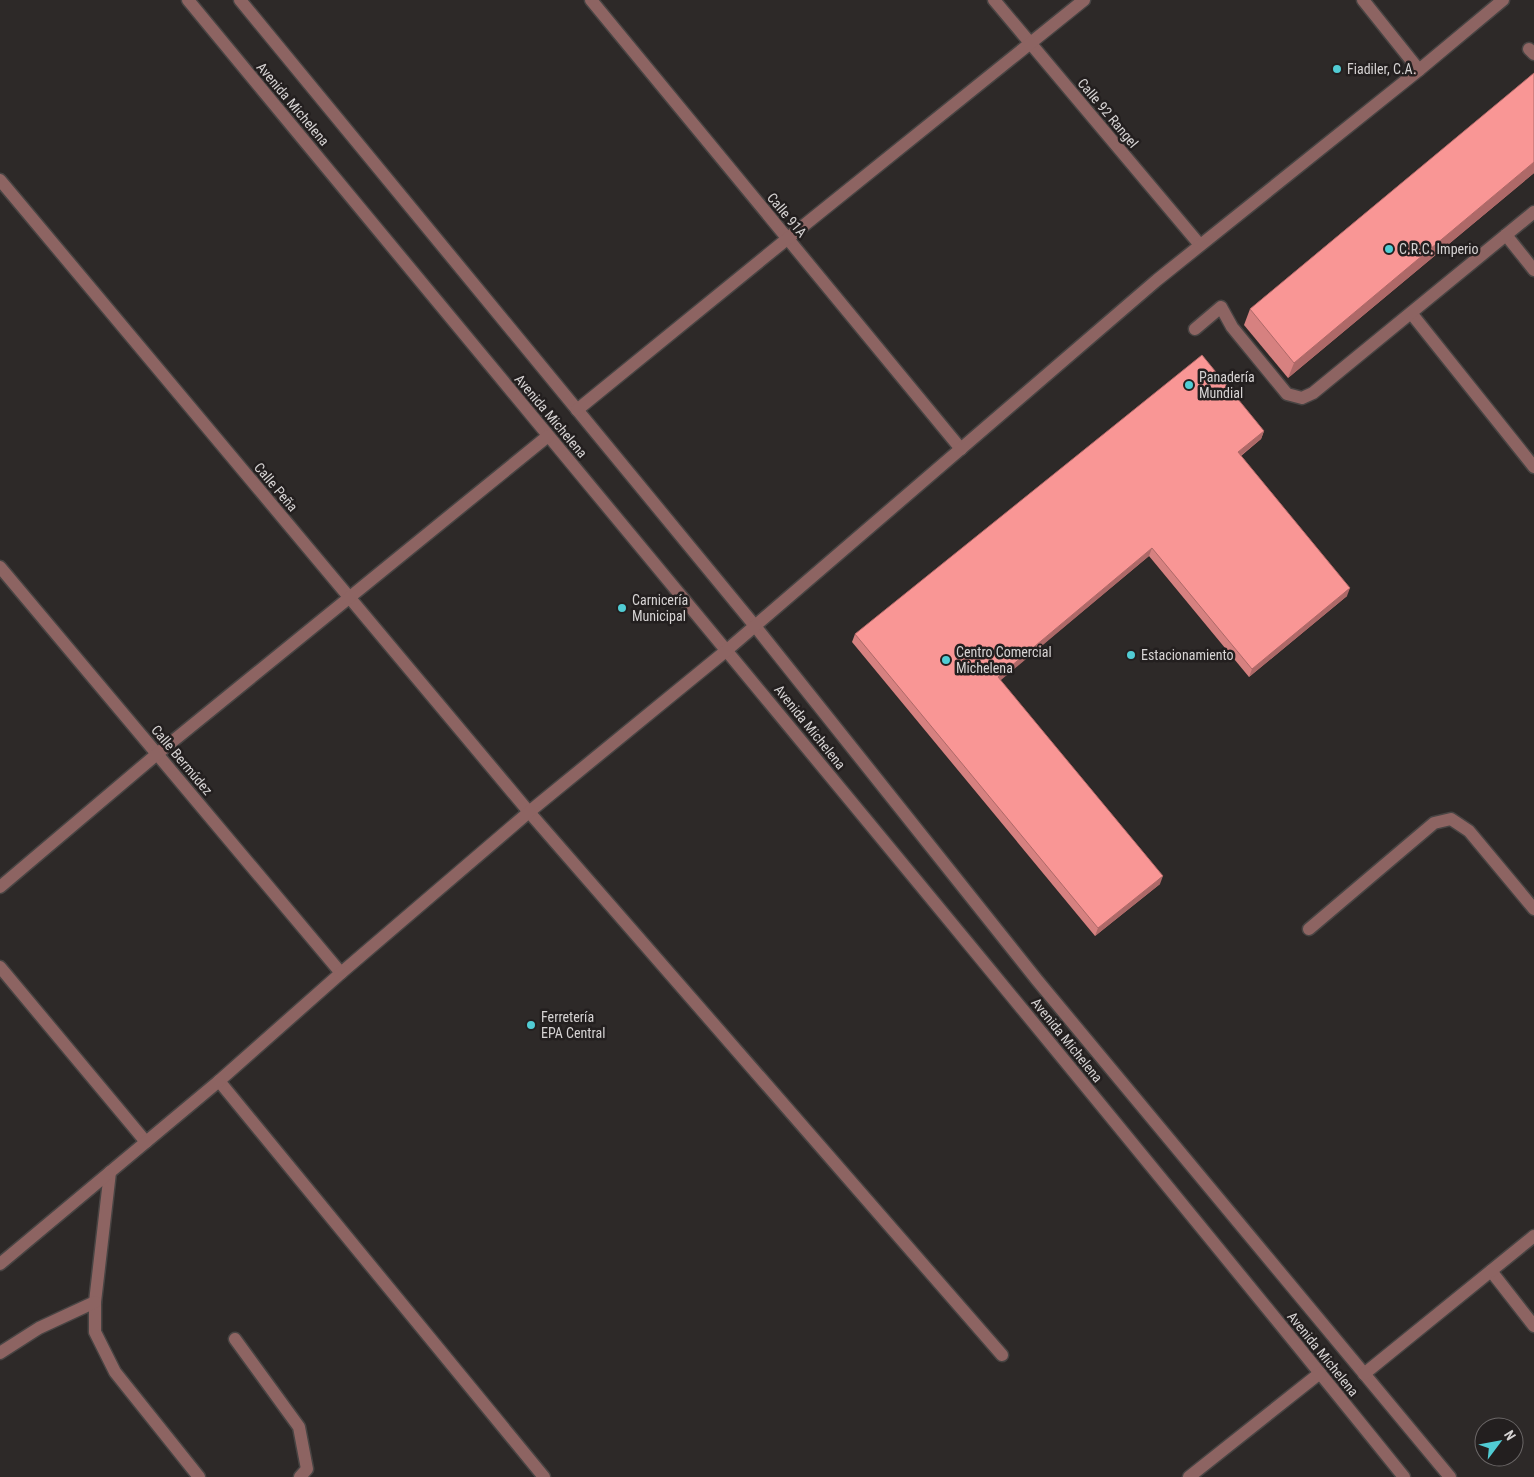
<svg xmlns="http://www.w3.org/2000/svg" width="1534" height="1477" font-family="'Roboto Condensed',sans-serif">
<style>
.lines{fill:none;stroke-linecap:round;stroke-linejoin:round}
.minor-casing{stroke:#484443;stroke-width:15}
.minor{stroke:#8d6462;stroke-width:12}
.wall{fill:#d68180}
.shaded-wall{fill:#ae6968}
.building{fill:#f99695;stroke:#ae6968}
.poi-dot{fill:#51ccd4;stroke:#231f1f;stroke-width:2}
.labels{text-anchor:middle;stroke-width:5;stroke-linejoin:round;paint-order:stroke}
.poi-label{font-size:14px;fill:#d6d3d3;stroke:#231f1f;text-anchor:start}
.street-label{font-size:14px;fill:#d6d3d3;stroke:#231f1f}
</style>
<rect width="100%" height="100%" fill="#2d2928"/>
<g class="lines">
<defs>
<g id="minor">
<path d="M188 0C594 492 1003 981 1404 1477"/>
<path d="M240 0 755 626 1037 980 1450 1477"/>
<path d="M591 0 961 449"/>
<path d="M994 0 1200 245"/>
<path d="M1363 0 1419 70"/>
<path d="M1529 49 1534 54"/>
<path d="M0 180 529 812 1002 1355"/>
<path d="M1506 235 1534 270"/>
<path d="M1411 313 1534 467"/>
<path d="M1195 329 1221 307 1232 327 1287 394 1302 398 1313 393 1534 212"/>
<path d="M577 410 787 239 1084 0"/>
<path d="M0 567 341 973"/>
<path d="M0 887 157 754 548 436"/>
<path d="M1309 929 1434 823 1451 819 1469 831 1534 909"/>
<path d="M0 967 146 1142"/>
<path d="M219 1081 544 1477"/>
<path d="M110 1172 95 1302V1332L115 1372 199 1477"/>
<path d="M0 1264 219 1081 341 973 529 812 727 650 1157 280 1419 70 1503 0"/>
<path d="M1491 1271 1534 1326"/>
<path d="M235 1339 299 1427 307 1469 300 1477"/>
<path d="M0 1353 39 1328 95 1302"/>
<path d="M1364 1374 1534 1236"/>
<path d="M1189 1477 1320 1373"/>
</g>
</defs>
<use href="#minor" class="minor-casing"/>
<use href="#minor" class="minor"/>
</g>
<g class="wall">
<path d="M1534 73V173L1288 378 1244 325 1250 309Z"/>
<path d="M1264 431 1261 439 1241 456 1347 596 1249 677 1149 556 1000 680 1160 884 1095 936 852 642 855 634Z"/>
</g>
<g class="shaded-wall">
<path d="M1534 162V173L1288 378 1294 363Z"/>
<path d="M1264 431 1261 439 1235 460 1238 452Z"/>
<path d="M1152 548 1149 556 995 685 998 677Z"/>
<path d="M1350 588 1347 596 1249 677 1252 669Z"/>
<path d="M1163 876 1160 884 1095 936 1098 928Z"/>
</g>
<g class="building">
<path d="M1534 73V162L1294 363 1250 309Z"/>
<path d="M1202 355 1264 431 1238 452 1350 588 1252 669 1152 548 998 677 1163 876 1098 928 855 634Z"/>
</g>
<g class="poi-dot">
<circle cx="1337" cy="69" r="5"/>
<circle cx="1389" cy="249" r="5"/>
<circle cx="1189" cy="385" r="5"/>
<circle cx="622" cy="608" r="5"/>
<circle cx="1131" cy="655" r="5"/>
<circle cx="946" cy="660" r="5"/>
<circle cx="531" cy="1025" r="5"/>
</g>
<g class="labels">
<g class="poi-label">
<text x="1347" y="74">Fiadiler, C.A.</text>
<text x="1399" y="254">C.R.C. Imperio</text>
<text x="1199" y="382">Panadería<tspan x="1199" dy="16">Mundial</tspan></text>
<text x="632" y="605">Carnicería<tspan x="632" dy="16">Municipal</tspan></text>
<text x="956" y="657">Centro Comercial<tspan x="956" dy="16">Michelena</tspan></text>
<text x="1141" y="660">Estacionamiento</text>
<text x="541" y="1022">Ferretería<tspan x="541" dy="16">EPA Central</tspan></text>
</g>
<g class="street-label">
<text transform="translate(293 104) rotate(50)" y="5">Avenida Michelena</text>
<text transform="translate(1108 113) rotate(50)" y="5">Calle 92 Rangel</text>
<text transform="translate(787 215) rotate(50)" y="5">Calle 91A</text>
<text transform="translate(551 416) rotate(50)" y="5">Avenida Michelena</text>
<text transform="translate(276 487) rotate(50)" y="5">Calle Peña</text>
<text transform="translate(810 727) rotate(51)" y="5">Avenida Michelena</text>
<text transform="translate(182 760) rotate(50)" y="5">Calle Bermúdez</text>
<text transform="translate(1067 1040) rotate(51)" y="5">Avenida Michelena</text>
<text transform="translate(1323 1354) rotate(51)" y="5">Avenida Michelena</text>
</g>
</g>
<g transform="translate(1499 1442) rotate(58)"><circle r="24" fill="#231f1f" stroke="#6b6767"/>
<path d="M0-4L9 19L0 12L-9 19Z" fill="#51ccd4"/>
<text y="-8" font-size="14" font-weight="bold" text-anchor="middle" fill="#d6d3d3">N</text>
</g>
</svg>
